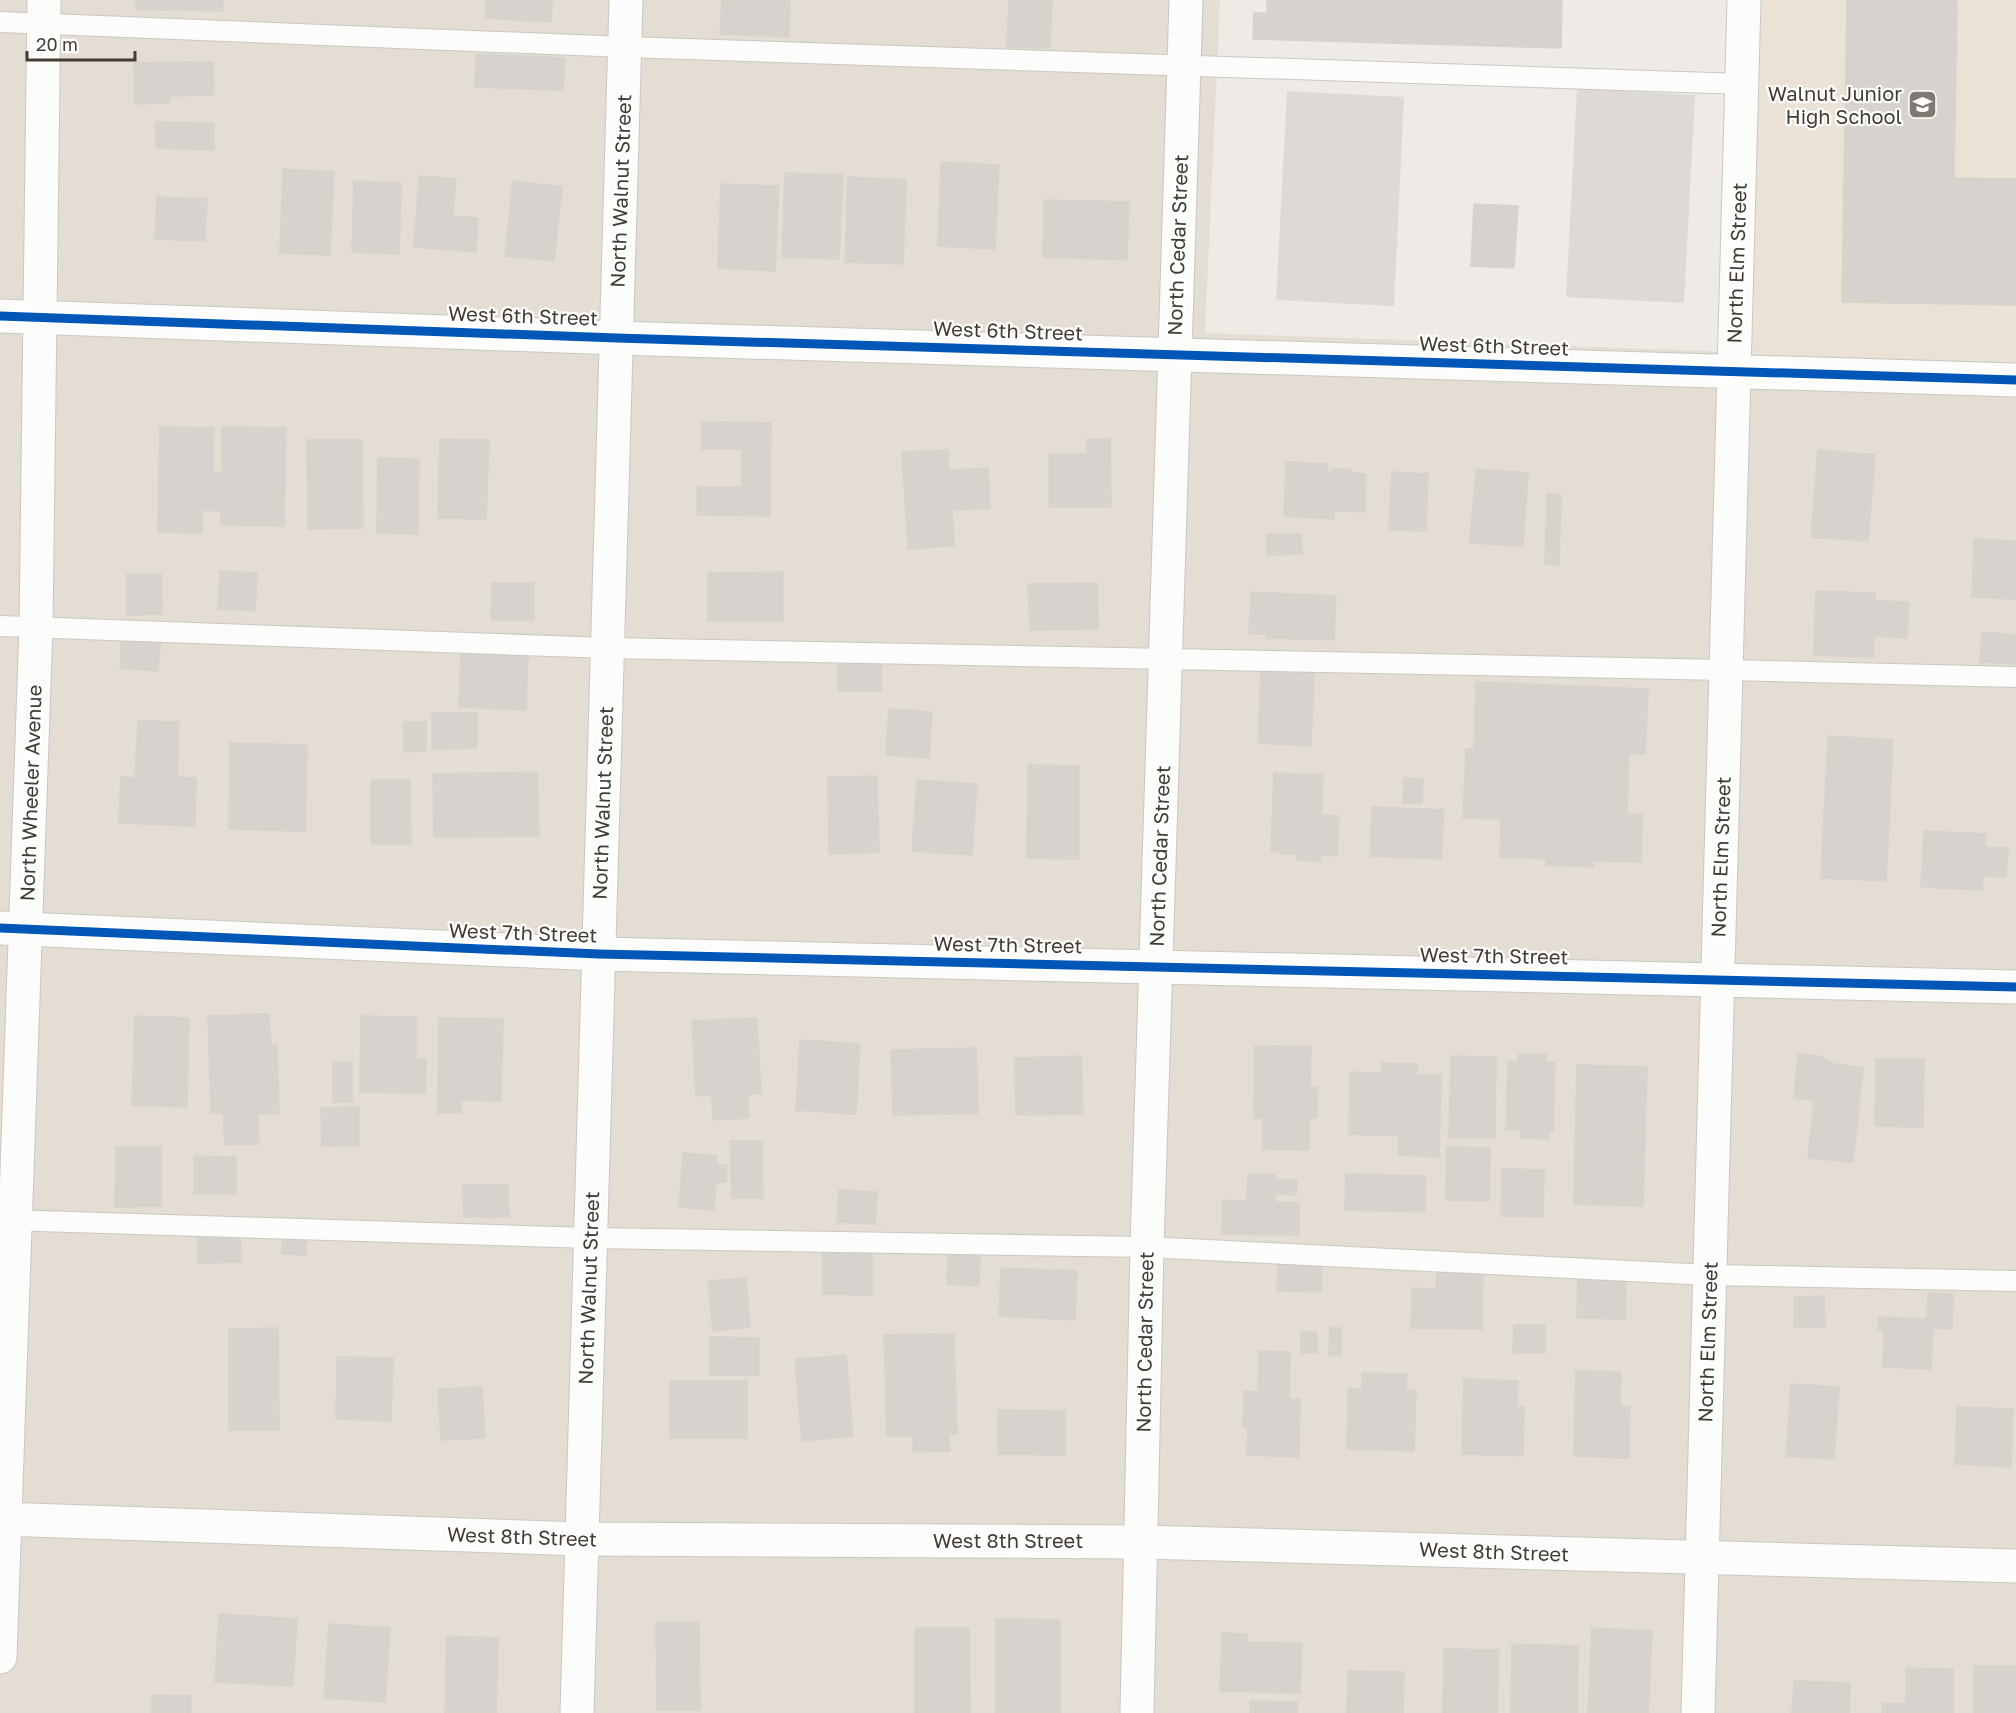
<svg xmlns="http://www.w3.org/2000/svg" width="2016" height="1713" font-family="'Golos Text',sans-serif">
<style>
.residential{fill:#e3ddd3}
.education{fill:#e9e2d5}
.parking{fill:#dddad6}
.building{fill:#d6d2cd;stroke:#d6d2cc;stroke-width:1.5}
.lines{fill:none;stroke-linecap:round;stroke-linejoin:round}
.service-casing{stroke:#cbc7c2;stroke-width:22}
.minor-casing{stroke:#cbc7c2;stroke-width:35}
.tertiary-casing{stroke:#cbc7c2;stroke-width:35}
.service{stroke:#fcfcfb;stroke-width:20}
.minor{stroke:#fcfcfb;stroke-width:33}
.tertiary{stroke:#fcfcfb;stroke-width:33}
.cycleway-casing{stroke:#fff;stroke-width:13}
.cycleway{stroke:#0057b8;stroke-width:9}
.labels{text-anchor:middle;stroke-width:4.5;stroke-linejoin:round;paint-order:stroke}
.poi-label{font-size:20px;fill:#433c33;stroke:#fff;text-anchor:end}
.street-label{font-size:20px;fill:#433c33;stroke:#fff}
</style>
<rect width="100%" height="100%" fill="#eeebe6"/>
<path class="residential" d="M0 0H1220L1205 333 2016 362V1713H0Z"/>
<path class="education" d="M1760 0H2016V362L1745 354Z"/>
<g class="parking">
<path d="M1577 88 1695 95 1684 303 1566 297Z"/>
<path d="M1287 91 1404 97 1394 306 1276 300Z"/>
</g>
<g class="building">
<path d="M136 0H223V11L136 9Z"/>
<path d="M486 0H552L551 22 485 18Z"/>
<path d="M722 0H790L789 37 720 34Z"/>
<path d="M1009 0H1052L1050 48 1007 47Z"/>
<path d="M1267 0H1562L1561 48 1253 39 1254 13H1267Z"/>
<path d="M1847 0H1957L1954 178 2016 179V305L1842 302Z"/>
<path d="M476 54 565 58 563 90 475 87Z"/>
<path d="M213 62 214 95 172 96 169 103 135 104 134 63Z"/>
<path d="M156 122 214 123V150L156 148Z"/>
<path d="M941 162 999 165 995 249 938 246Z"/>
<path d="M283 169 334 172 330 255 280 253Z"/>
<path d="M785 173 843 175 839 259 782 257Z"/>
<path d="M419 176 456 179 453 216 478 218 476 252 414 247Z"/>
<path d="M848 177 906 180 903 264 845 262Z"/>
<path d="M354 181 401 183 399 254 352 252Z"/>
<path d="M513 181 562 187 554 261 505 256Z"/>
<path d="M721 184 779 186 775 271 718 268Z"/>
<path d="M157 197 207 199 205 241 155 239Z"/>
<path d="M1044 200 1129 202 1127 260 1043 257Z"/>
<path d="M1474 204 1518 206 1514 268 1471 266Z"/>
<path d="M702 422 771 423 770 516 697 515V487H742V449H702Z"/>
<path d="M160 427 214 428 213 472H222V427L286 428 284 526 221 525V511L202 510V533L158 532Z"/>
<path d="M440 439 489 440 486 519 438 518Z"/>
<path d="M1087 439H1110L1111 507H1049V454H1087Z"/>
<path d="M307 440H362L363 528 308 529Z"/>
<path d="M948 450 949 470 988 468 990 508 952 510 954 546 908 549 902 452Z"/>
<path d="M1818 450 1875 455 1868 541 1811 537Z"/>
<path d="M378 458 419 459 418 534 377 533Z"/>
<path d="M1286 462 1327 464V472H1334V469H1350L1351 473 1366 474 1365 512 1334 511V519L1284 516Z"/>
<path d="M1476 469 1528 473 1523 546 1470 543Z"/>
<path d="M1392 472 1428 474 1426 531 1389 530Z"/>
<path d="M1547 494 1561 495 1559 565 1545 564Z"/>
<path d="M1267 534H1301L1302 554 1267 555Z"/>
<path d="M1974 539 2016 541V599L1972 597Z"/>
<path d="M220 571 257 573 255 611 218 609Z"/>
<path d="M783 572V621H708V573Z"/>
<path d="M127 574H161L162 614 127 615Z"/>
<path d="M492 583H534V620H491Z"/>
<path d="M1097 583 1098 629 1030 630 1028 584Z"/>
<path d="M1816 591 1875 593V601L1909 602 1907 638 1874 636 1873 657 1814 655Z"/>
<path d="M1251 592 1336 596 1334 640 1266 638V634L1249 633Z"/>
<path d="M1982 632 2016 635V664L1980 662Z"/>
<path d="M122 635 161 637 158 671 120 668Z"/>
<path d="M461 654 528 656 526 710 459 707Z"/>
<rect x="838" y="658" width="43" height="33"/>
<path d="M1261 669 1314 671 1311 746 1258 743Z"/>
<path d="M1476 682 1648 689 1645 754H1629L1627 814 1642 815 1641 862 1593 861V867L1546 865 1547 859 1500 857 1501 819 1463 818 1466 749H1474Z"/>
<path d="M889 709 932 712 929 758 886 755Z"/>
<path d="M432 713H477V748L432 749Z"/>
<path d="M138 721 179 722 177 777 196 778 195 826 119 823 121 777 135 778Z"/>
<path d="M404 722H426V751L404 752Z"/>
<path d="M1828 736 1893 740 1886 881 1821 878Z"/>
<path d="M230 743 307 745 305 831 229 829Z"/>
<path d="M1028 765 1079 766V859L1027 858Z"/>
<path d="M537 772 539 836 434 837 433 774Z"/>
<path d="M1274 773 1323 775 1322 815 1339 816 1337 856 1320 855V861L1297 860V854H1280V851H1271Z"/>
<path d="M877 776 879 852 829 854 828 777Z"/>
<path d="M1404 778 1423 779 1422 804 1403 803Z"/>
<path d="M371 780H410L411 844H371Z"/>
<path d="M917 780 977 784 972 855 912 851Z"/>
<path d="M1372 807 1444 810 1441 859 1370 856Z"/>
<path d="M1924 831 1986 834 1985 847 2008 848 2006 877 1983 876 1982 890 1921 887Z"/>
<path d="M269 1014 271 1045H277L279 1113 258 1114 259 1144 225 1145 223 1113H211L208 1016Z"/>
<path d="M135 1016 189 1018 187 1107 132 1105Z"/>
<path d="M361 1016 416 1017V1058L426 1059 425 1093 360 1092Z"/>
<path d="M439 1018 503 1019 501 1101 461 1100V1113H438Z"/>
<path d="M757 1018 761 1093 748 1094 749 1118 713 1120 712 1095 696 1096 692 1021Z"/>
<path d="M800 1040 860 1044 856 1114 796 1110Z"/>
<path d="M1255 1046 1311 1047 1310 1088 1318 1087 1317 1118H1309V1150L1263 1149V1118H1254Z"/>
<path d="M976 1048 978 1113 893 1115 891 1050Z"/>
<path d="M1519 1054H1546V1062L1555 1063 1553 1131H1549V1139L1521 1138V1130H1506L1508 1061 1518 1062Z"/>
<path d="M1798 1054 1819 1056 1834 1064 1863 1068 1853 1162 1808 1158 1814 1100 1794 1098Z"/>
<path d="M1081 1056 1083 1114 1016 1115 1015 1058Z"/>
<path d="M1451 1056 1496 1057 1495 1138 1449 1137Z"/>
<path d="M1876 1059H1924L1923 1127 1875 1126Z"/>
<rect x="333" y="1062" width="19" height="40"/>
<path d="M1382 1063 1417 1064V1075H1441L1439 1157 1398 1155 1399 1136 1349 1134 1350 1072 1381 1073Z"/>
<path d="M1577 1065 1647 1067 1643 1206 1574 1204Z"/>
<path d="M359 1107V1145L322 1146 321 1108Z"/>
<path d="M730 1141H762L763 1198H732Z"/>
<path d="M116 1147H161V1206L115 1207Z"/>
<path d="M1447 1147 1490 1148 1489 1201 1446 1200Z"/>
<path d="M683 1153 717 1156V1165H727L726 1182H716L714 1210 679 1207Z"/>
<path d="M194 1156 236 1157V1194H194Z"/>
<path d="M1502 1169 1544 1170 1543 1217 1501 1216Z"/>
<path d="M1248 1174 1275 1175V1180H1297L1296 1195 1275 1194V1202L1299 1203V1235L1222 1234 1223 1200 1247 1201Z"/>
<path d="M1346 1174 1425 1176V1212L1345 1210Z"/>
<path d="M463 1185H508L509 1217H464Z"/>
<path d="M839 1190 877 1192 875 1224 837 1222Z"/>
<path d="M240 1230 241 1262 198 1263V1231Z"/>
<path d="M282 1231H306V1255L282 1254Z"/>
<path d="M823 1251 872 1252V1295L823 1294Z"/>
<path d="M948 1252 980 1253 979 1286 947 1284Z"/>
<path d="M1278 1263 1322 1264 1321 1292 1277 1291Z"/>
<path d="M1001 1268 1077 1271 1075 1320 999 1316Z"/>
<path d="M1437 1269 1483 1270 1482 1329 1411 1328 1412 1288 1436 1289Z"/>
<path d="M1578 1276 1626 1277 1625 1319 1577 1318Z"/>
<path d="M746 1278 750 1327 713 1331 708 1281Z"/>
<path d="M1928 1293 1953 1294 1952 1329 1933 1328 1931 1369 1883 1367 1884 1331 1878 1330 1879 1317 1927 1319Z"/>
<path d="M1824 1296 1825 1327H1794V1297Z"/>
<path d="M1514 1325H1545V1353H1513Z"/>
<path d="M1330 1327 1341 1328V1355L1329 1356Z"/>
<path d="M278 1328 279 1430H229V1329Z"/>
<rect x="1301" y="1332" width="16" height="21"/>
<path d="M954 1334 957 1434H949L950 1451 913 1452V1436H887L884 1335Z"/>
<path d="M710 1337 759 1338V1375H710Z"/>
<path d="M1259 1351 1290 1352 1289 1399H1300L1299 1457 1247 1455 1248 1427H1243L1244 1391 1258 1392Z"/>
<path d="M846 1355 853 1436 802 1441 795 1359Z"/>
<path d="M337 1357 393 1358 391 1421 336 1419Z"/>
<path d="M1576 1371 1621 1372 1620 1407H1630L1629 1458 1574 1456Z"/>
<path d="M1362 1373 1407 1374 1406 1390H1416L1414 1451 1347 1449 1348 1389H1362Z"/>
<path d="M1464 1379 1518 1381 1517 1407H1524L1523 1456 1462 1454Z"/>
<rect x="670" y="1381" width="77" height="57"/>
<path d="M1791 1384 1839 1387 1834 1459 1786 1456Z"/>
<path d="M482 1387 485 1438 441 1440 438 1389Z"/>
<path d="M1957 1407 2013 1409 2011 1467 1955 1464Z"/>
<path d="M998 1410 1065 1411V1455L998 1454Z"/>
<path d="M219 1614 297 1619 293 1686 215 1682Z"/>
<path d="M996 1619 1060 1620V1713H996Z"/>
<path d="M656 1622H699L700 1710H657Z"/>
<path d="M329 1624 390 1628 385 1702 324 1698Z"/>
<path d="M915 1628H969L970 1713H915Z"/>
<path d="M1592 1628 1652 1631 1648 1713H1588Z"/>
<path d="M1222 1633 1247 1634V1642L1302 1643 1300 1693 1220 1691Z"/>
<path d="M447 1636 498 1638 496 1713H445Z"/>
<path d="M1512 1644 1578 1646 1577 1713H1511Z"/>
<path d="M1444 1649 1499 1650 1497 1713H1443Z"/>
<rect x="1974" y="1666" width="42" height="47"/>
<path d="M1906 1668 1953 1669V1713H1882V1704H1906Z"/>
<path d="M1348 1671 1404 1672 1403 1713H1347Z"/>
<path d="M1794 1681 1850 1683 1849 1713H1792Z"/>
<path d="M152 1695 191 1696V1713H152Z"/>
<path d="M1250 1701 1297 1702V1713H1250Z"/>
</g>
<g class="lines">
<defs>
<g id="service">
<path d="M0 22 625 47 1742 84"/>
<path d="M0 626 608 648 1726 670 2016 677"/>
<path d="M7 1220 590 1238 1147 1247 1710 1275 2016 1281"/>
</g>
<g id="minor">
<path d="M0 316 617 338 2016 380"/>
<path d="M0 928 599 954 2016 987"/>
<path d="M0 1519 582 1539 1141 1542 2016 1566"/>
<path d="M577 1713 626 0"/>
<path d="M1137 1713 1147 1247 1186 0"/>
<path d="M1698 1713 1744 0"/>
</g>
<path id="tertiary" d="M0 1657 36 627 44 0"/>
</defs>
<use href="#service" class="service-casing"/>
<use href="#minor" class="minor-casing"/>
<use href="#tertiary" class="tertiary-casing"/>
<use href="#service" class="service"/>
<use href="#minor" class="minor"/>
<use href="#tertiary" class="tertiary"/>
<defs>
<g id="cycleway">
<path d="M0 316 617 338 2016 380"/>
<path d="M0 928 599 954 2016 987"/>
</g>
</defs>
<use href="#cycleway" class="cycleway-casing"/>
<use href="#cycleway" class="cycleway"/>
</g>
<defs>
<symbol id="school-square" viewBox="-11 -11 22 22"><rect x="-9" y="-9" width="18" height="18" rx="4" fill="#7f7972" stroke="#fff"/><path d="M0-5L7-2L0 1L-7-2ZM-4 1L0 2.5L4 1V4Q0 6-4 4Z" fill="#fff"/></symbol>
</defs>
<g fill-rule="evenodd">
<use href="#school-square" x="1906" y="88" width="33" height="33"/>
</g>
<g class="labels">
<g class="poi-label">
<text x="1902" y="101">Walnut Junior<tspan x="1902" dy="23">High School</tspan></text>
</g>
<g class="street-label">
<text transform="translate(621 191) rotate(-88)" y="7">North Walnut Street</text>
<text transform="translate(1178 245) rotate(-88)" y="7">North Cedar Street</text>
<text transform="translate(1737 263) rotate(-88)" y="7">North Elm Street</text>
<text transform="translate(523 316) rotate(2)" y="7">West 6th Street</text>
<text transform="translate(1008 331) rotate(2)" y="7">West 6th Street</text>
<text transform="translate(1494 346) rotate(2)" y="7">West 6th Street</text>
<text transform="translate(31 793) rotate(-88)" y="7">North Wheeler Avenue</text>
<text transform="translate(603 803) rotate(-88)" y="7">North Walnut Street</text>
<text transform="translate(1160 856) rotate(-88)" y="7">North Cedar Street</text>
<text transform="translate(1721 857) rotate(-88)" y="7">North Elm Street</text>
<text transform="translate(523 933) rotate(2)" y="7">West 7th Street</text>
<text transform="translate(1008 945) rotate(1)" y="7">West 7th Street</text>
<text transform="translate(1494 956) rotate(1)" y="7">West 7th Street</text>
<text transform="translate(589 1288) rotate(-88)" y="7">North Walnut Street</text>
<text transform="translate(1145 1342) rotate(-89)" y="7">North Cedar Street</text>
<text transform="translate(1708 1342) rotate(-88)" y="7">North Elm Street</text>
<text transform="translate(522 1537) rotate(2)" y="7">West 8th Street</text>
<text x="1008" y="1548">West 8th Street</text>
<text transform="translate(1494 1552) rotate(2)" y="7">West 8th Street</text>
</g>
</g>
<path d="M27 51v9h108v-9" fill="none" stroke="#433c33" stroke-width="3"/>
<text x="36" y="51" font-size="18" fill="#433c33" stroke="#ffffff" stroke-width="4.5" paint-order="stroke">20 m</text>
</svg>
